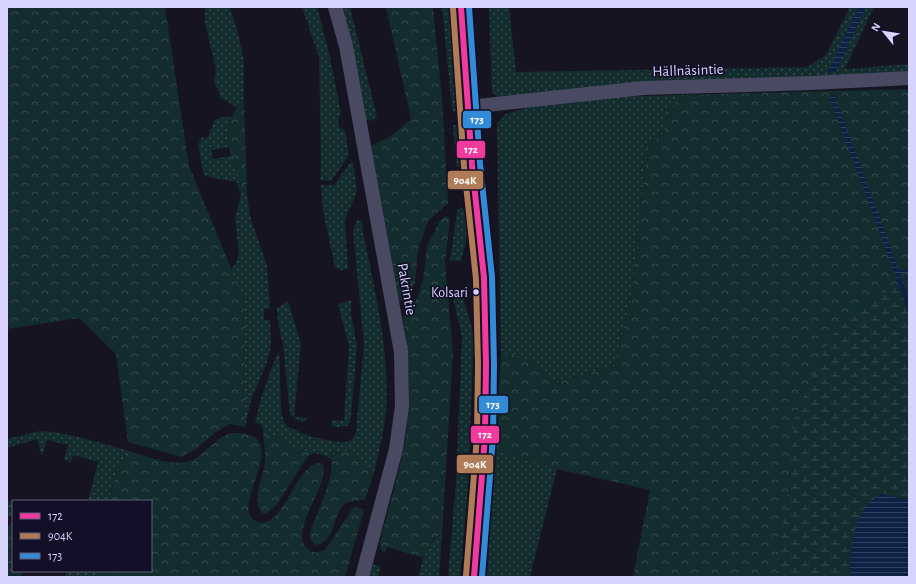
<svg xmlns="http://www.w3.org/2000/svg" width="916" height="584" font-family="'Alegreya Sans',sans-serif">
<style>
.grass{fill:url(#grass-dots)}
.forest{fill:url(#forest-crowns)}
.wetland{fill:url(#wetland-marsh)}
.water{fill:url(#water-rules)}
.lines{fill:none;stroke-linecap:round;stroke-linejoin:round}
.stream{stroke:#0d2144;stroke-width:5.5}
.street{stroke:#4a4962;stroke-width:14}
.secondary{stroke:#575674;stroke-width:20}
.bus-1-casing{stroke:#130f26;stroke-width:9}
.bus-2-casing{stroke:#130f26;stroke-width:9}
.bus-3-casing{stroke:#130f26;stroke-width:9}
.bus-1{stroke:#f13a9d;stroke-width:6}
.bus-2{stroke:#b07c57;stroke-width:6}
.bus-3{stroke:#338bd7;stroke-width:6}
.bus-dot{fill:#d9d4ff;stroke:#130f26;stroke-width:1.5}
.labels{text-anchor:middle;stroke-width:3.5;stroke-linejoin:round;paint-order:stroke}
.bus-label{font-size:14px;fill:#d9d4ff;stroke:#130f26;text-anchor:end}
.street-label{font-size:15px;fill:#d9d4ff;stroke:#130f26}
.line-badge{stroke:#130f26;stroke-width:1.5}
.badge-label{font-size:11px;text-anchor:middle;font-weight:bold;fill:#fff}
</style>
<defs>
<pattern id="grass-dots" width="8" height="8" patternUnits="userSpaceOnUse"><rect width="8" height="8" fill="#132c2d"/><path d="M2 2h.1M6 6h.1" fill="none" stroke="#354a4c" stroke-width="1.8" stroke-linecap="round"/></pattern>
<pattern id="forest-crowns" width="20" height="18" patternUnits="userSpaceOnUse"><rect width="20" height="18" fill="#132c2d"/><path d="M2 6a3 3 0 1 1 6 0M12 15a3 3 0 1 1 6 0" fill="none" stroke="#354a4c"/></pattern>
<pattern id="wetland-marsh" width="20" height="14" patternUnits="userSpaceOnUse"><rect width="20" height="14" fill="#132c2d"/><path d="M1 5h8M5 5V1M11 12h8M15 12V8" fill="none" stroke="#354a4c"/></pattern>
<pattern id="water-rules" width="6" height="5" patternUnits="userSpaceOnUse"><rect width="6" height="5" fill="#0d2144"/><path d="M0 2.5h6" fill="none" stroke="#304060"/></pattern>
</defs>
<rect width="100%" height="100%" fill="#161421"/>
<g class="grass">
<path d="M205 7H230L238 33 244 61V101L236 107 220 98 219 91 214 83 216 69 205 23Z"/>
<path d="M302 7H317L330 57 341 113 338 122 339 127 345 130 349 155 331 181 320 180 321 165 319 57Z"/>
<path d="M340 7H350L377 117 371 121 365 119Z"/>
<path d="M442 7H454L461 113 453 111 452 108Z"/>
<path d="M489 7H509L516 72 807 67 826 55 850 7H859L829 72H835L866 7H874L845 69 909 64V73L498 98 492 92Z"/>
<path d="M677 95 668 130 647 146 632 294 614 366 554 383C537 366 527 353 501 355L497 124 505 114 534 106 608 97Z"/>
<path d="M227 116 231 118 228 136 230 147 212 150 213 159 231 156 239 182 247 196 251 220 267 265 270 308 264 309V320H270L271 346 267 362 251 400 245 427V302L231 270 236 263 239 253 235 219 241 194 236 182 204 176 198 145 202 137 207 138 215 120Z"/>
<path d="M459 122 462 123 463 168 460 170 456 165 453 126Z"/>
<path d="M350 163H353L357 192 345 219 348 269 341 270 335 267 323 211 321 185H334Z"/>
<path d="M461 207C474 216 464 248 461 261H450L457 211Z"/>
<path d="M357 219 361 222C373 283 390 347 386 410 384 431 379 452 374 473L363 467 354 456 336 452 330 458 319 454 294 449 278 437 263 430 261 425 255 422 262 395 277 354 279 355C281 371 279 411 284 422 288 432 340 446 349 441 353 439 355 435 356 431L364 344 353 231Z"/>
<path d="M453 298H463L474 334 468 486 460 577H448L456 482 462 337Z"/>
<path d="M351 300V314L357 345 351 417 348 426 339 427 331 426 332 420 344 421 349 346 338 304Z"/>
<path d="M288 301 301 344 294 417 307 418 305 422 296 420 290 414 283 345 278 323 277 308Z"/>
<path d="M40 431C70 433 101 443 129 451 117 466 113 482 109 501H88L98 462 73 455 71 462 64 460 68 445 47 440 43 454H41L37 439 7 448V439Z"/>
<path d="M495 450 557 469 530 577H487Z"/>
<path d="M14 500 13 516 7 517V502Z"/>
<path d="M7 532 11 534C11 540 10 543 10 548 9 559 16 561 10 573L17 577H7Z"/>
<path d="M442 534 439 577H418C424 559 424 543 442 534Z"/>
<path d="M373 564 381 566 378 577H369Z"/>
<path d="M67 571H100L98 577H65Z"/>
</g>
<g class="forest">
<path d="M7 7H165L189 166 245 302V427L230 424 216 432 196 449 181 457 128 442 116 354 79 318 7 329Z"/>
<path d="M386 7H433L442 99 448 203 428 221 418 250 415 282 407 298 399 302 371 146 391 136 411 119Z"/>
<path d="M909 89V498L901 499 882 494 852 548 850 577H633L650 490 557 469 495 450 501 355C527 353 537 366 554 383L614 366 632 294 647 146 664 134 667 107H674L677 95Z"/>
<path d="M244 101 247 196C232 171 215 122 244 101Z"/>
<path d="M446 216 449 217 450 220 445 262 453 352 442 534 433 539 424 558 387 547 384 554 381 550 380 542C388 509 399 475 405 441 411 400 409 359 403 317L417 299 423 280 427 246 440 220Z"/>
<path d="M263 430 278 437 294 449 315 453 308 456 276 506 266 514 262 513C251 496 263 480 265 462 266 451 263 441 263 430Z"/>
<path d="M232 433C300 431 226 507 256 521 282 534 295 465 319 463L323 465C324 472 323 478 321 484 316 499 291 537 308 549 314 554 319 553 325 550L352 509 355 506 364 510 345 577H98L100 571H151V501H109C113 482 117 466 129 451 150 457 180 471 199 456 210 447 218 437 232 433Z"/>
<path d="M342 449 354 456 369 471 374 473 365 499C359 502 351 499 345 504 332 514 336 543 315 545L310 539V532C315 517 338 471 330 458Z"/>
<path d="M13 522V560L10 548 11 535 7 532V527Z"/>
<path d="M13 567V571H23L20 577 10 573Z"/>
</g>
<path class="wetland" d="M909 284V498C898 499 890 493 881 494 854 496 850 558 849 577H775L788 491 795 417 830 337 875 295Z"/>
<g class="water">
<path d="M859 7H866L835 72H828Z"/>
<path d="M834 95 899 270H909V273L901 274 905 285 900 287 829 96Z"/>
<path d="M882 494 901 499 909 498V577H850C852 548 851 508 882 494Z"/>
</g>
<g class="lines">
<path class="stream" d="M899 280 909 305"/>
<g class="street">
<path d="M335 7 346 46 401 352 402 406 396 449 362 577"/>
<path d="M468 107 643 88 812 83 909 78"/>
</g>
<path class="secondary" d="M461 7 472 165 484 278 486 365 485 436 474 577"/>
<defs>
<path id="bus-1" d="M461 7 472 165 484 278 486 365 485 436 474 577"/>
<path id="bus-2" d="M453 8 464 166 476 279 478 365 477 436 466 576"/>
<path id="bus-3" d="M469 7 480 164 492 277 494 365 493 437 482 577"/>
</defs>
<use href="#bus-1" class="bus-1-casing"/>
<use href="#bus-2" class="bus-2-casing"/>
<use href="#bus-3" class="bus-3-casing"/>
<use href="#bus-1" class="bus-1"/>
<use href="#bus-2" class="bus-2"/>
<use href="#bus-3" class="bus-3"/>
</g>
<circle class="bus-dot" cx="476" cy="292" r="3.5"/>
<g class="labels">
<g class="bus-label">
<text x="468" y="297">Kolsari</text>
</g>
<g class="street-label">
<text transform="translate(688 70) rotate(-2)" y="5">Hällnäsintie</text>
<text transform="translate(407 289) rotate(80)" y="5">Pakrintie</text>
</g>
</g>
<g class="line-badge">
<rect x="462" y="110" width="30" height="19" rx="4" fill="#338bd7"/>
<rect x="456" y="140" width="30" height="19" rx="4" fill="#f13a9d"/>
<rect x="447" y="170" width="37" height="20" rx="4" fill="#b07c57"/>
<rect x="478" y="395" width="31" height="19" rx="4" fill="#338bd7"/>
<rect x="470" y="425" width="30" height="19" rx="4" fill="#f13a9d"/>
<rect x="456" y="454" width="38" height="20" rx="4" fill="#b07c57"/>
</g>
<g class="badge-label">
<text x="477" y="123">173</text>
<text x="471" y="153">172</text>
<text x="465" y="184">904K</text>
<text x="493" y="408">173</text>
<text x="485" y="438">172</text>
<text x="475" y="468">904K</text>
</g>
<rect width="916" height="584" fill="none" stroke="#d9d4ff" stroke-width="16"/>
<rect x="12" y="500" width="140" height="72" fill="#130f26" stroke="#625e7d"/>
<rect x="20" y="513" width="20" height="6" fill="#f13a9d" stroke="#625e7d"/>
<text x="48" y="520" font-size="12" fill="#d9d4ff">172</text>
<rect x="20" y="533" width="20" height="6" fill="#b07c57" stroke="#625e7d"/>
<text x="48" y="540" font-size="12" fill="#d9d4ff">904K</text>
<rect x="20" y="553" width="20" height="6" fill="#338bd7" stroke="#625e7d"/>
<text x="48" y="560" font-size="12" fill="#d9d4ff">173</text>
<g transform="translate(884 32) rotate(300)" stroke="#130f26" stroke-width="3" paint-order="stroke">
<path d="M0-3L7 15L0 10L-7 15Z" fill="#d9d4ff"/>
<text y="-6" font-size="11" font-weight="bold" text-anchor="middle" fill="#d9d4ff">N</text>
</g>
</svg>
